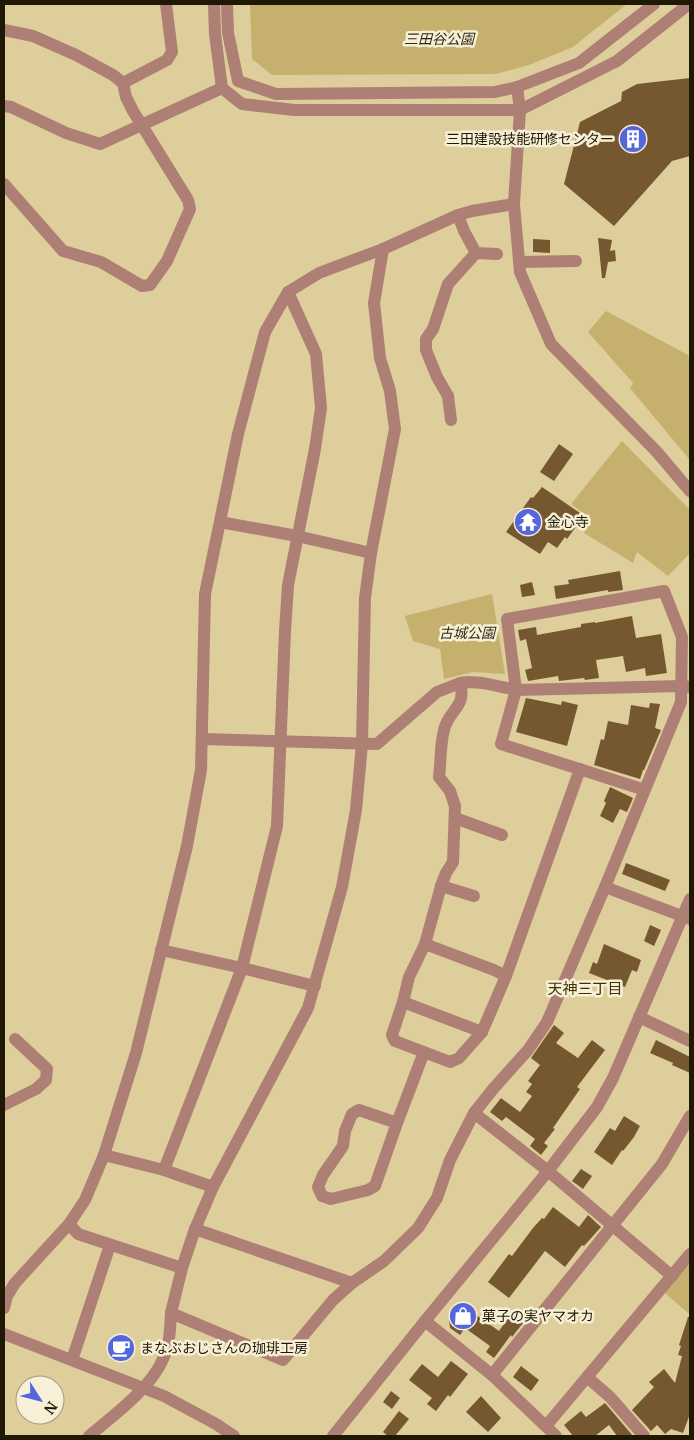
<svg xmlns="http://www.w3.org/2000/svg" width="694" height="1440" font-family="Merriweather,'Noto Sans JP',serif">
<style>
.green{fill:#c5b16d}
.building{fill:#755830}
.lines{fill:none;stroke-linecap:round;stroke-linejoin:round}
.minor{stroke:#ae7f74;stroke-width:12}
.tertiary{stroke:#ae7f74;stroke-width:12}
.labels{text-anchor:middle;stroke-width:5;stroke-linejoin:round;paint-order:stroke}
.park-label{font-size:14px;font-style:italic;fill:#2f2916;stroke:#f7efd6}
.poi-label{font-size:14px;fill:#1e1805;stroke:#f7efd6;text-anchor:start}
.neighbourhood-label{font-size:15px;fill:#3f3200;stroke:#f7efd6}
</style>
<rect width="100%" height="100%" fill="#dece9c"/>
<g class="green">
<path d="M250 4H627L573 47 529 65 496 74 272 75 252 59Z"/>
<path d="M606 311 688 355 690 363V460L630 388 633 383 588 332Z"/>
<path d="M622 441 690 510V553L668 576 637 552 633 563 584 533 590 518 571 504Z"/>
<path d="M492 594 505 674 473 672 444 679 440 649 413 641 405 616Z"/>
<path d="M690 1264V1313H688L665 1293Z"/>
</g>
<g class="building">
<path d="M690 78V156L672 161 614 226 564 184 580 122 621 101 622 92 637 84Z"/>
<path d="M598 238 612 240 610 251 615 250 616 261 608 262 605 278H602Z"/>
<path d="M533 239 550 240V253L533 252Z"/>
<path d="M559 444 573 454 554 481 540 472Z"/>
<path d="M542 487 580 513 579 515 583 517 567 539 565 537 557 548 548 542 540 554 506 532 531 497 533 498Z"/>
<path d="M620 571 623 590 608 592V590L556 599 554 586 569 584 568 580Z"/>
<path d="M532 582 535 595 522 597 520 585Z"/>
<path d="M632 616 636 638 661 634 667 673 646 676 645 668 626 672 623 656 596 660 599 678 585 680 584 678 559 681 558 676 528 681 525 670 532 668 526 639 520 641 518 630 536 627 537 635 581 627V624L595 622V623Z"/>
<path d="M526 698 561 705 562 701 578 705 567 746 516 732Z"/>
<path d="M650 703 660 704 655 728 661 730 644 770H643L640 779 594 765 601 739 604 740 608 721 628 725 631 705 649 708Z"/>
<path d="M610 787 633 798 627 812 620 809 613 823 600 816 606 803 604 801Z"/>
<path d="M626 863 670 880 665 891 622 874Z"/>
<path d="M650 925 661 930 654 946 644 941Z"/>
<path d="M604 944 641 960 637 972 632 970 625 987 589 973 593 962 597 964Z"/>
<path d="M554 1025 564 1033 556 1043 578 1058 592 1040 605 1050 577 1087 580 1089 553 1128 555 1129 544 1143 548 1146 541 1155 530 1146 535 1139 506 1117 502 1121 490 1112 501 1098 520 1112 532 1096 526 1092 532 1084 528 1081 540 1065 531 1058Z"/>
<path d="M656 1040 690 1057V1073L672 1065 673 1063 650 1053Z"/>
<path d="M624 1116 640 1126 634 1137 623 1151 622 1150 612 1165 594 1152 610 1128 615 1131Z"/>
<path d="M581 1169 592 1176 583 1189 572 1181Z"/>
<path d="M553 1207 579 1227 588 1215 601 1227 584 1246 582 1245 565 1267 545 1251 509 1298 488 1282 509 1254 512 1256 533 1228 542 1218 544 1219Z"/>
<path d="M463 1302 477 1312 475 1314 499 1331 511 1314 523 1323 512 1337 511 1335 494 1358 486 1352 490 1346 465 1328 460 1335 450 1328 449 1320Z"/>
<path d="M688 1317H690V1414L683 1433 671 1429 665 1434 657 1425 651 1431 632 1410 654 1387 649 1382 664 1369 675 1383 682 1356 678 1355 681 1346 679 1345Z"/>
<path d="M451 1361 468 1374 450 1397 448 1395 436 1411 427 1404 432 1398 409 1380 422 1364 438 1377Z"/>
<path d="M521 1366 539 1380 531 1391 513 1377Z"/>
<path d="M391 1391 400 1398 392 1409 383 1402Z"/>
<path d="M481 1396 501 1418 488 1432 466 1412Z"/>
<path d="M605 1403 633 1436H617L609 1425 595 1436H573L564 1425 581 1411 586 1417Z"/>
<path d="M399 1411 409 1419 395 1436H388L383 1432Z"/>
</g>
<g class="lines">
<g class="minor">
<path d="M4 30 33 36 76 55 113 75 123 83 126 97 133 111 188 200 190 209 167 261 150 285 142 286 101 262 63 251 4 184"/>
<path d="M123 83 167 60 172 52 166 4"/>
<path d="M4 106 11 107 66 133 100 144 222 88"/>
<path d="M458 215 464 231 476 253 497 254"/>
<path d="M519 262 576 261"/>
<path d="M451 420 448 396 437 377 426 350V339L433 329 448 284 476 253"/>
<path d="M220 522 297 536 371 553"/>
<path d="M460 683C467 708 448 710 444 730 440 745 441 762 439 777L450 791 455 806 453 862 446 873 441 886 425 944 409 977 403 1002 392 1035 395 1041 450 1062 459 1058 482 1032 506 976 580 769"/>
<path d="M202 739 377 744 437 692 460 683 468 682 483 683 516 690 682 686 690 687"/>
<path d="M455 818 502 835"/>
<path d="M441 886 474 896"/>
<path d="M605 887 690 919"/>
<path d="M425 944 494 970 506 976"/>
<path d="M161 950 242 968 315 986"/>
<path d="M403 1002 482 1032"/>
<path d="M639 1017 690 1041"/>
<path d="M4 1105 36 1089 46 1080 47 1069 15 1039"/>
<path d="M474 1113 548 1171 672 1276"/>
<path d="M397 1123 359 1110 352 1114 345 1131 343 1146 323 1175 318 1187 322 1196 331 1199 368 1190 375 1186 397 1123 424 1052"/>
<path d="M104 1155 164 1170 213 1187"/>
<path d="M164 1170 242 968 277 826 285 631 288 585 315 449 321 408 316 354 288 292"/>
<path d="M69 1224 78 1234 182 1268"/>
<path d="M195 1229 352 1283"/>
<path d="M171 1313 182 1268 195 1229 213 1187 308 1008 342 887 356 810 362 744 365 598 371 553 395 429 390 391 380 358 374 303 383 249"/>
<path d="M425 1321 492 1375 556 1436"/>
<path d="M72 1360 110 1245"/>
<path d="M492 1375 662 1164 690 1116"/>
<path d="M587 1377 610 1397 644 1436"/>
<path d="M546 1426 690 1254"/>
<path d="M89 1436C113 1416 151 1388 163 1359 170 1345 170 1329 171 1313L283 1360 333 1300 352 1283 384 1261 418 1228 437 1198 450 1160 474 1113 493 1089 528 1050 547 1022 605 887 681 702 682 637 664 591 507 619 516 690 501 744 645 790"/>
</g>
<g class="tertiary">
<path d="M214 4 215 34 222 88 242 104 294 110H520L617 61 689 4"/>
<path d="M227 4 228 33 238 81 276 94 495 92 517 87 579 63 654 4"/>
<path d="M517 87 520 110 514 204 520 272 551 344 657 452 690 491"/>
<path d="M4 1308 7 1296 15 1283 69 1224 85 1200 104 1155 136 1053 187 846 201 770 205 594 238 434 265 332 288 292 319 273 383 249 458 215 472 211 514 204"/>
<path d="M4 1334 164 1396 216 1424 234 1436"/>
<path d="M333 1436 425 1321 548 1171 597 1107 613 1078 690 899"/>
</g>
</g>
<defs>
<symbol id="building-disc" viewBox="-11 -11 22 22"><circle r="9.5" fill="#5566dc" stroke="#f7efd6"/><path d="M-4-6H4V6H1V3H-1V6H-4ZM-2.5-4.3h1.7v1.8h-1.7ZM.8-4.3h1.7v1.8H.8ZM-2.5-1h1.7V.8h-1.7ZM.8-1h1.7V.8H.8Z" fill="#fff"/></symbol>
<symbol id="temple-disc" viewBox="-11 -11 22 22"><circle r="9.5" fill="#5566dc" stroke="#f7efd6"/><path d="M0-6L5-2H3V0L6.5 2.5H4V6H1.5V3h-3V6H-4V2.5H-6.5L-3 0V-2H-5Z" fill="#fff"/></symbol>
<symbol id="shop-disc" viewBox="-11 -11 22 22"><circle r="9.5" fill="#5566dc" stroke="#f7efd6"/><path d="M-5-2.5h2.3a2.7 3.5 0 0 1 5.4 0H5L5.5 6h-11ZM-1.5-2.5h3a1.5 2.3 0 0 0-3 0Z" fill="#fff"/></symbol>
<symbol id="cafe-disc" viewBox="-11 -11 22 22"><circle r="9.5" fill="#5566dc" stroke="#f7efd6"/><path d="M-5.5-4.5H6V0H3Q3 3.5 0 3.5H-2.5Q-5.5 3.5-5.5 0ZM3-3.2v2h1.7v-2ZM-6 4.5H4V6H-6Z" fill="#fff"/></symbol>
</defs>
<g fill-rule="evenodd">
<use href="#building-disc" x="617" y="123" width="32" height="32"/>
<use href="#temple-disc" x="512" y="506" width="32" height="32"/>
<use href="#shop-disc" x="447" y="1300" width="32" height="32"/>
<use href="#cafe-disc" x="105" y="1332" width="32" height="32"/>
</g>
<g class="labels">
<g class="park-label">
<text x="439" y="44">三田谷公園</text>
<text x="467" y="638">古城公園</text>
</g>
<g class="poi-label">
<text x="614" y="144" text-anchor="end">三田建設技能研修センター</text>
<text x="547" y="527">金心寺</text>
<text x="482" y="1321">菓子の実ヤマオカ</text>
<text x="140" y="1353">まなぶおじさんの珈琲工房</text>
</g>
<g class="neighbourhood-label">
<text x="585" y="994">天神三丁目</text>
</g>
</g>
<rect width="694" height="1440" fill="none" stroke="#1e1805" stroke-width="10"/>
<g transform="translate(40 1400) rotate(126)"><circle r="24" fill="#f7efd6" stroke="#a09982"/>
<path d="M0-4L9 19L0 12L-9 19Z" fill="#5566dc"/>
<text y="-8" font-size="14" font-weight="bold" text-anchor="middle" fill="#1e1805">N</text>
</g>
</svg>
